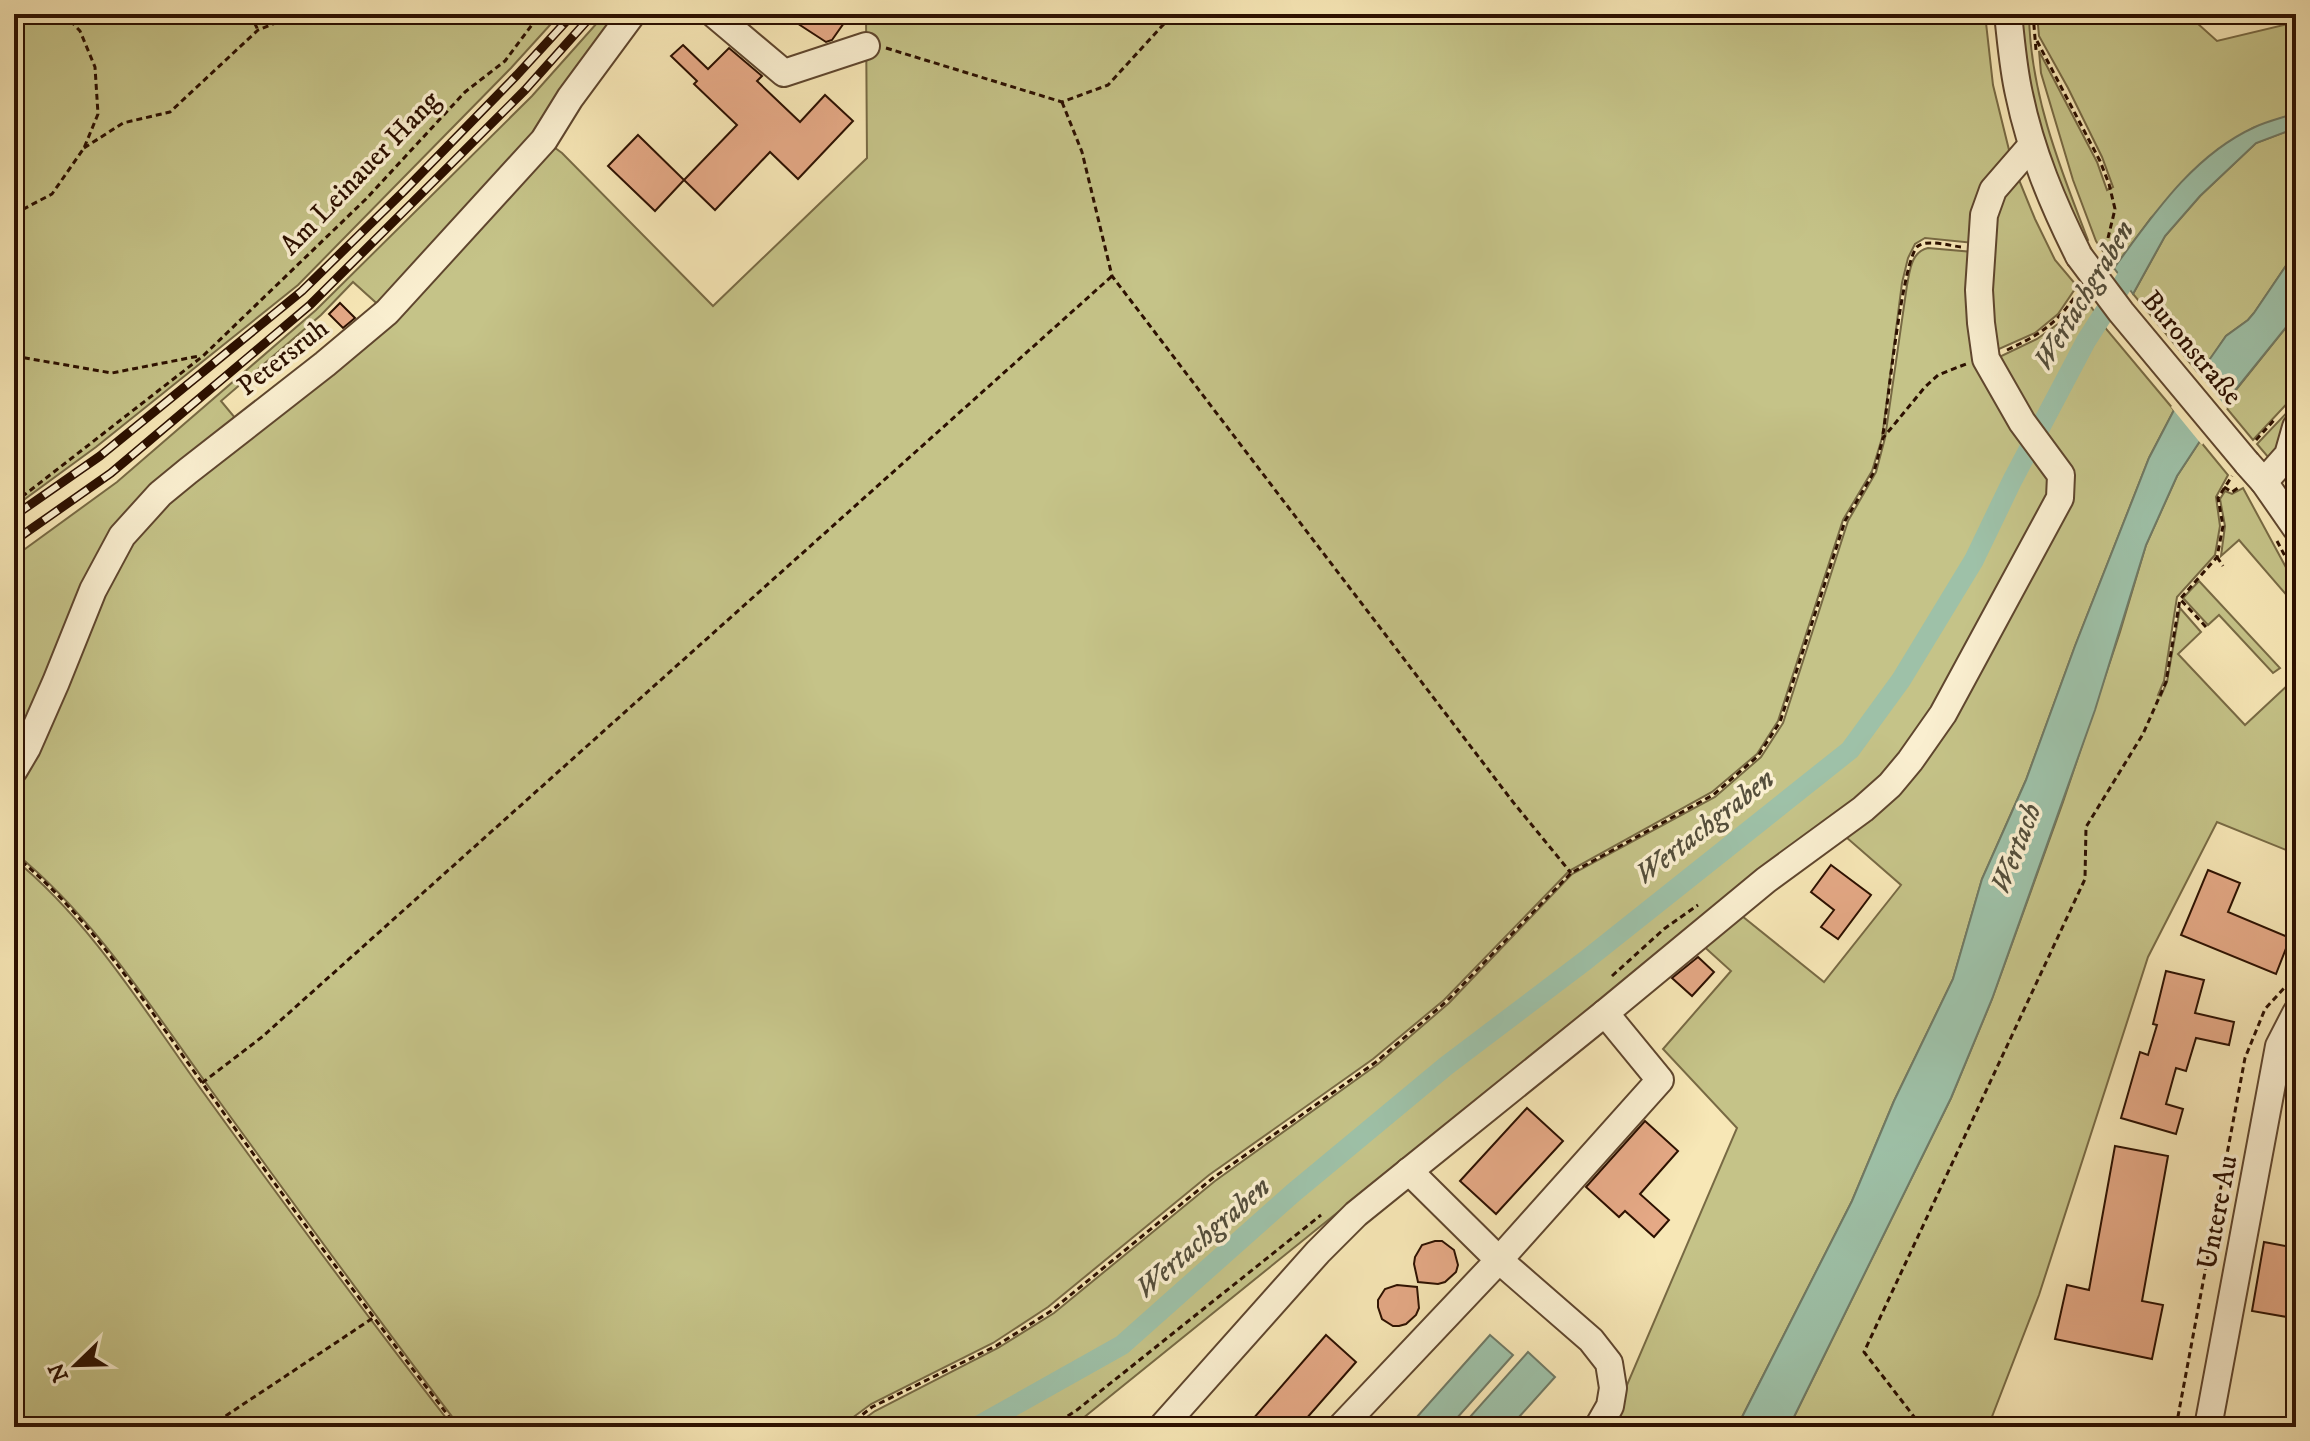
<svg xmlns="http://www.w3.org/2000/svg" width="2310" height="1441" font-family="'IM FELL DW Pica',serif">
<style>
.green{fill:#c5c388;stroke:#786a44;stroke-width:2}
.water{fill:#9ec1a8;stroke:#707a65;stroke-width:2}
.pier{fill:#f7e7b6}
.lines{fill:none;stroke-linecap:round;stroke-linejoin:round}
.canal{stroke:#9ec1a8;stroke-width:20}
.building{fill:#e5a986;stroke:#2c1000;stroke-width:2}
.minor-casing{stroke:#5f462e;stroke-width:30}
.path{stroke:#2c1000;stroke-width:3;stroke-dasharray:6 4;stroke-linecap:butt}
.minor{stroke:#faefd0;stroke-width:26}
.rail-casing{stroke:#2c1000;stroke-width:9}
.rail{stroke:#faefd0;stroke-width:6;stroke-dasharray:18;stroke-linecap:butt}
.minor-bridge-casing{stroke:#5f462e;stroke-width:30;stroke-linecap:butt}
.minor-bridge{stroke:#faefd0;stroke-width:26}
.labels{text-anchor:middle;stroke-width:7;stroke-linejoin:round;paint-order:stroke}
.street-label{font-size:28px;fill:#2c1000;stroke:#faefd0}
.water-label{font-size:30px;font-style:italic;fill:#544e3b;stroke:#faefd0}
</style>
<rect width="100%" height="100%" fill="#f7e7b6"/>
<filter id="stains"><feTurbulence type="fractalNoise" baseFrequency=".0025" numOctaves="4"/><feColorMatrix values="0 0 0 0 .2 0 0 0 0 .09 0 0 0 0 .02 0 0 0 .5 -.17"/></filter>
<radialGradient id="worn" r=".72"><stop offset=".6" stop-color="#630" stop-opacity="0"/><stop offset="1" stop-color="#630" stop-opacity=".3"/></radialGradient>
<g class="green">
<path d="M14 14H560L511 68 298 285 96 447 14 507Z"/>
<path d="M605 14H629L568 96 383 309 353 282 321 315 221 401 241 425 158 492 14 760V557L117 482 316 310 532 96Z"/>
<path d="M866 14H1985L1993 85 2010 154 1974 243 1925 238 1915 244 1908 258 1902 283 1882 438 1872 471 1843 520 1778 721 1757 754 1712 792 1569 871 1444 1000 1373 1059 1209 1175 1048 1307 993 1343 871 1404 840 1427H460C375 1316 293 1203 211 1090 151 1007 94 917 14 852V776L125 538 327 367 547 142 562 153 713 306 867 158Z"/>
<path d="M2016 14H2029C2030 93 2060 168 2088 240L2085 243 2062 195 2027 92Z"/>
<path d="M2037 14H2187L2217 41 2296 22V113L2253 128 2217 150 2151 218 2114 268 2096 241 2073 180 2041 73 2039 51 2097 162 2107 190 2113 187 2102 157 2068 88 2039 36Z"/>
<path d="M2296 128V251L2254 313 2248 320 2226 336 2200 375 2133 294 2165 236 2200 196 2256 143Z"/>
<path d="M2017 175 2035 219 2055 260 2077 286 2058 314 2035 333 1990 353V217Z"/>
<path d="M1928 248 1973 252 1976 324 2040 454 2055 496 1937 708 1886 780 1379 1179 1072 1427H853L875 1411 998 1348 1054 1313 1215 1181 1378 1064 1449 1003 1572 874 1715 797 1761 757 1783 723 1848 521 1876 472 1885 438 1907 285C1910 270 1911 252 1928 248Z"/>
<path d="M2083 295 2107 330 2174 410 2149 458 2075 646 2026 780 1982 879 1953 979 1894 1101 1852 1201 1737 1427H1609L1737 1128 1663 1049 1731 971 1699 942 1737 912 1824 982 1901 885 1839 831 1868 813 2065 499 1993 360 2037 339 2062 321Z"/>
<path d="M2296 315V394L2253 440 2224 405Z"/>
<path d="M2296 403V490L2257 444Z"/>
<path d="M2200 441 2228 475 2216 497 2220 526 2215 555 2177 597 2164 681 2158 695 2161 696 2167 682 2180 608 2201 632 2178 654 2245 725 2291 682 2296 687V854L2217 822 2148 957 2039 1295 1988 1427H1789L1951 1098 1992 999 2063 802 2120 632 2146 545 2177 476Z"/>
<path d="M2243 488 2296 586V610L2290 599 2239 540 2221 556 2225 526 2220 499 2225 491 2232 494Z"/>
<path d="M2199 581 2280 668 2273 673 2219 615 2208 625 2183 598Z"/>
<path d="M14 859C88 919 143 1008 198 1085 281 1200 366 1315 453 1427H14Z"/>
</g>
<g class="water">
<path d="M2296 113V128L2256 143 2200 196 2165 236 2133 294 2114 268C2153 215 2193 155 2255 127 2268 121 2282 118 2296 113Z"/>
<path d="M2296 251V315L2236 389 2200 441 2177 476 2146 545 2095 710 1992 999 1951 1098 1789 1427H1737L1852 1201 1894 1101 1953 979 1982 879 2026 780 2075 646 2149 458 2174 410 2226 336 2248 320 2254 313Z"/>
<path d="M1490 1335 1513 1355 1449 1427H1408Z"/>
<path d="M1528 1352 1555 1377 1510 1427H1461Z"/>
</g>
<path class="pier" d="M2197 372 2227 408 2202 445 2171 407Z"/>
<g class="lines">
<path class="canal" d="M976 1427 1122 1345 1293 1193 1446 1066 1586 960 1850 750 1901 680 1974 560 2012 481 2086 341 2138 260"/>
</g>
<g class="building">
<path d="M783 14H837L846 20 832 40 826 42Z"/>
<path d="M683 45 708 69 729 48 762 76 757 81 800 122 825 95 853 121 798 179 770 152 715 210 684 180 737 125 694 84 697 81 671 56Z"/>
<path d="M638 135 684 180 655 211 608 166Z"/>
<path d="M340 303 355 318 343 328 329 314Z"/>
<path d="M1831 865 1871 895 1838 939 1821 927 1834 910 1811 892Z"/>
<path d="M2208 870 2240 883 2228 912 2290 938 2276 974 2181 935Z"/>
<path d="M1698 957 1714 972 1692 996 1672 978Z"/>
<path d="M2166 971 2204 980 2195 1013 2234 1022 2229 1045 2196 1038 2186 1071 2176 1068 2166 1104 2183 1109 2176 1134 2121 1118 2140 1052 2148 1055 2157 1025 2153 1024Z"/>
<path d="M1527 1108 1563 1141 1496 1214 1460 1181Z"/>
<path d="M1645 1121 1678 1151 1640 1194 1669 1220 1654 1237 1625 1211 1619 1217 1586 1187Z"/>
<path d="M2115 1146 2168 1156 2142 1301 2163 1305 2152 1359 2055 1339 2067 1285 2089 1290Z"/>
<path d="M1435 1241H1442L1454 1250 1458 1265 1456 1272 1445 1282 1438 1284 1418 1282 1414 1264 1415 1257 1422 1245Z"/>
<path d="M2264 1242 2296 1248V1263L2287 1317 2252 1311Z"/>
<path d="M1397 1285 1417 1287 1419 1308 1416 1315 1406 1324 1399 1326H1393L1382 1319 1378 1307V1300L1385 1289Z"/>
<path d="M1326 1335 1356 1362 1299 1427H1246Z"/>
</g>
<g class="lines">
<defs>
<g id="minor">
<path d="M714 14 784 73 866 46"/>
<path d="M2008 14C2011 40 2013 68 2019 94 2031 152 2053 204 2079 256"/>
<path d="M2247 463 2264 482 2296 528"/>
<path d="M2264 482 2288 455 2296 427"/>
<path d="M14 770 27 748 56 682 93 590 122 536 160 494 188 471 325 364 387 312 544 140 570 98 632 14"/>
<path d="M1409 1171 1499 1260 1591 1340 1609 1363 1613 1388 1610 1406 1598 1427"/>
<path d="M1162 1427 1318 1252 1356 1214 1605 1013 1766 880 1863 809 1890 785 1910 761 1943 714 2060 498 2061 475 2022 422 1986 359 1981 323 1979 290 1984 215 1993 190 2032 145"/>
<path d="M1341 1427 1499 1260 1660 1080 1605 1013"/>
<path d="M2208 1427 2279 1046 2296 1013"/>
</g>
</defs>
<use href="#minor" class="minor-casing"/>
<g class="path">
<path d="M250 14 258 30"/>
<path d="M2033 14 2036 50"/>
<path d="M2037 41 2100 161 2109 184 2115 209 2108 238"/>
<path d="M886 48 1062 102 1108 85 1173 14"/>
<path d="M1062 102 1082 152 1112 276 1513 802 1571 873"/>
<path d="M84 148 123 123 170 112 258 30 298 14"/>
<path d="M14 214 52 194 84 148 98 114 95 67 80 31 64 14"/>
<path d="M2007 350C2037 336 2054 326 2074 298"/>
<path d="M14 356 112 373 199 356"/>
<path d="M2289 405 2296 399"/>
<path d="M1883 434C1888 405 1902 259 1918 246 1928 239 1951 246 1961 247"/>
<path d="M2256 440 2275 419"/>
<path d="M2224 487 2232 492 2238 488"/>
<path d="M14 503 203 356 366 199 465 92 505 61 540 14"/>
<path d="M2277 541 2296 577"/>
<path d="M2217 557 2223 566"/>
<path d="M2206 627 2180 599 2217 557 2223 526 2218 498 2232 476"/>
<path d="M14 855C90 916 147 1006 203 1084 286 1200 370 1314 457 1427"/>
<path d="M1612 976 1664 929 1698 905"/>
<path d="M202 1083 262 1037 1112 276"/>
<path d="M209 1427 373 1318"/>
<path d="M847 1427 872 1407 996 1346 1051 1311 1213 1178 1376 1062 1447 1001 1571 873 1713 795 1758 756 1780 722 1845 521 1874 472 1883 438 1925 387 1938 375 1966 364"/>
<path d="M1051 1427 1077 1410 1321 1215"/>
<path d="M1922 1427 1864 1352 2085 879 2086 827 2143 734 2166 682 2180 599"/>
<path d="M2176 1427 2245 1058 2265 1009 2296 975"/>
</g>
<use href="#minor" class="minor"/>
<defs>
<g id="rail">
<path d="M14 516 100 456 302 291 403 192 517 75 573 14"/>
<path d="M14 541 111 473 310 305 525 90 593 14"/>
</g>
</defs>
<use href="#rail" class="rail-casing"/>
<use href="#rail" class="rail"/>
<defs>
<path id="minor-bridge" d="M2079 256 2121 312 2247 463"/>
</defs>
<use href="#minor-bridge" class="minor-bridge-casing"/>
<use href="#minor-bridge" class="minor-bridge"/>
</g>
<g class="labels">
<g class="street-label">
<text transform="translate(359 172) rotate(-46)" y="10">Am Leinauer Hang</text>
<text transform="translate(2193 347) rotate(50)" y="10">Buronstraße</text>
<text transform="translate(282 356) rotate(-38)" y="10">Petersruh</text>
<text transform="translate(2216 1212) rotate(-79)" y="10">Untere Au</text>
</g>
<g class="water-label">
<text transform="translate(2083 295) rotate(-59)" y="10">Wertachgraben</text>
<text transform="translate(1704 826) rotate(-38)" y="10">Wertachgraben</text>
<text transform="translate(2015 848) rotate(-69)" y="10">Wertach</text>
<text transform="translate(1202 1237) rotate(-41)" y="10">Wertachgraben</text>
</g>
</g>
<rect width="2310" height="1441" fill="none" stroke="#f7e7b6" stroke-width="48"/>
<rect x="16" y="16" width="2278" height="1409" fill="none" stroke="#2c1000" stroke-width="4"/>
<rect x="24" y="24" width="2262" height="1393" fill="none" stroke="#2c1000" stroke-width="2"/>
<g transform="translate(76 1365) rotate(247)" stroke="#faefd0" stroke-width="6" paint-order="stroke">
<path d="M0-6L14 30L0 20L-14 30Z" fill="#2c1000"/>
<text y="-12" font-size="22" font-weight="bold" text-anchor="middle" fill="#2c1000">N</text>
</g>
<rect width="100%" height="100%" filter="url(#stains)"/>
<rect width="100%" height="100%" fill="url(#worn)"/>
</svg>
